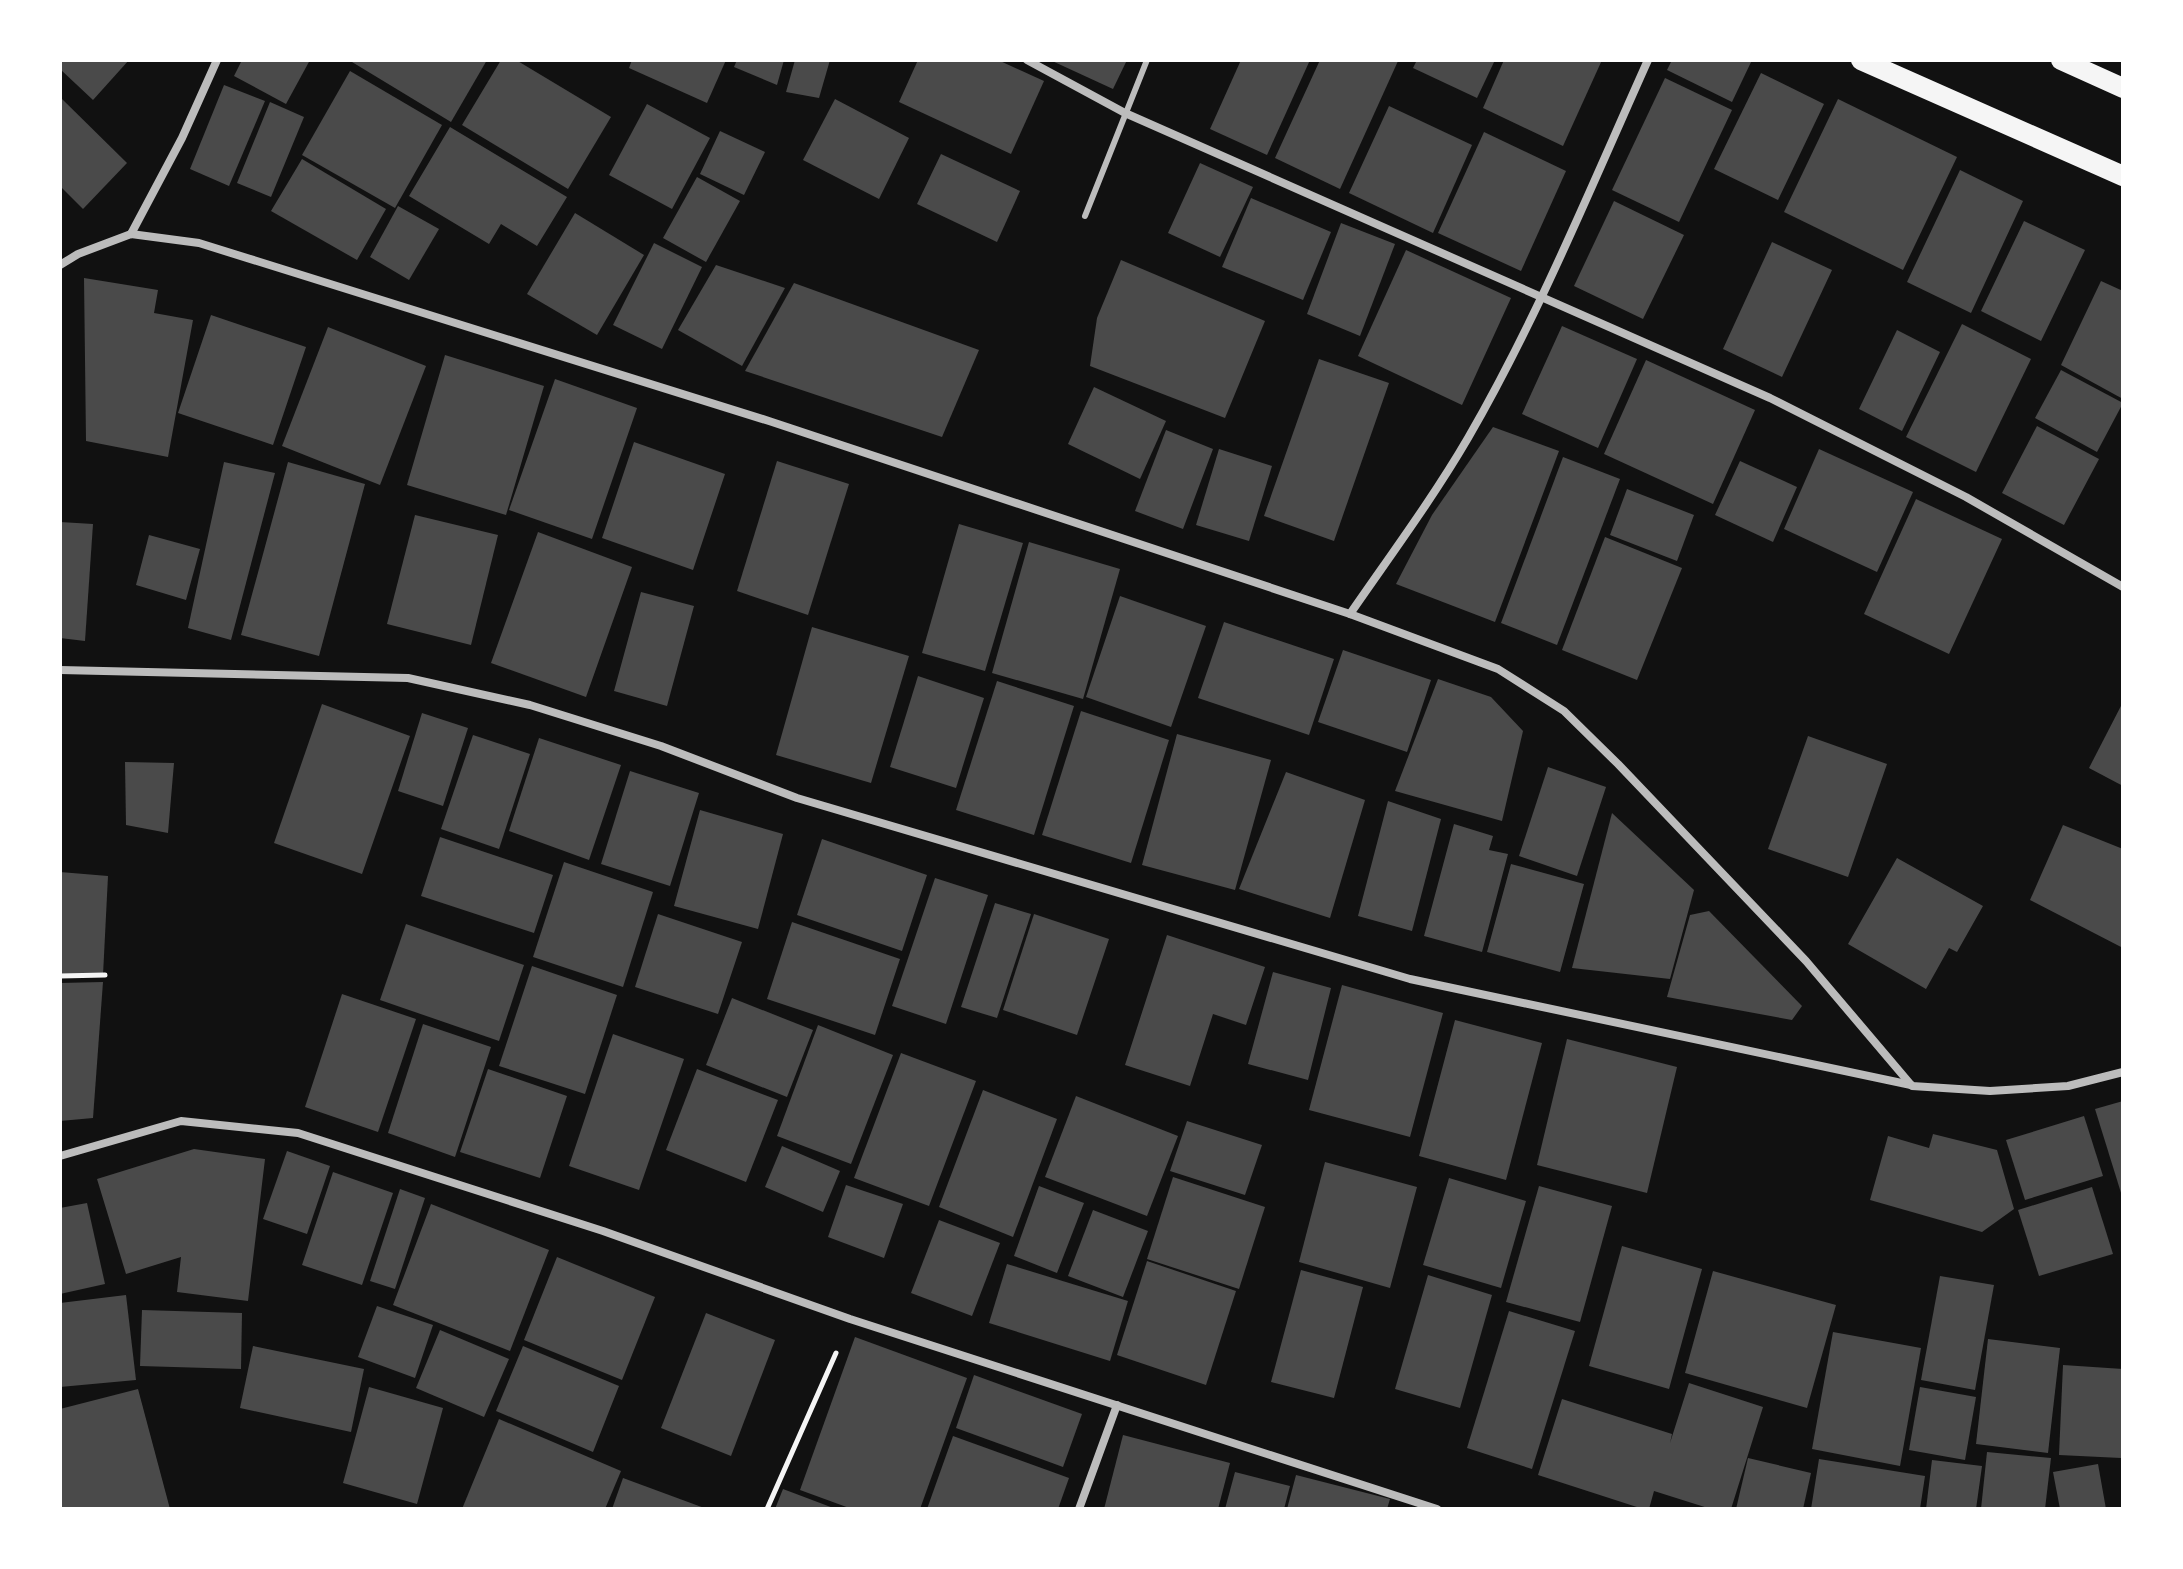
<svg xmlns="http://www.w3.org/2000/svg" width="2183" height="1569" font-family="'Noto Serif',serif">
<style>
.building{fill:#4a4a4a}
.lines{fill:none;stroke-linecap:round;stroke-linejoin:round}
.path{stroke:#f5f5f5;stroke-width:5}
.service{stroke:#bcbcbc;stroke-width:6}
.minor{stroke:#bcbcbc;stroke-width:8}
.primary{stroke:#f5f5f5;stroke-width:20}
</style>
<rect width="100%" height="100%" fill="#111"/>
<g class="building">
<path d="M60 60H129L93 100 60 69Z"/>
<path d="M242 60H310L286 104 234 76Z"/>
<path d="M353 60H487L451 122 352 62Z"/>
<path d="M501 60H516L611 117 568 189 462 125Z"/>
<path d="M632 60H726L707 103 629 68Z"/>
<path d="M737 60H784L777 85 734 67Z"/>
<path d="M795 60H830L819 98 786 92Z"/>
<path d="M918 60H998L1044 81 1011 154 899 102Z"/>
<path d="M1050 60H1127L1113 89Z"/>
<path d="M1241 60H1310L1267 155 1210 129Z"/>
<path d="M1320 60 1398 61 1340 189 1275 158Z"/>
<path d="M1417 60H1495L1477 98 1413 68Z"/>
<path d="M1504 60H1602L1563 146 1483 108Z"/>
<path d="M1672 60H1752L1732 102 1667 70Z"/>
<path d="M350 71 442 125 395 208 302 155Z"/>
<path d="M1761 73 1824 104 1778 200 1714 169Z"/>
<path d="M1665 78 1732 110 1679 222 1612 190Z"/>
<path d="M224 85 265 101 229 186 190 169Z"/>
<path d="M60 97 127 163 83 209 60 186Z"/>
<path d="M835 99 909 138 879 199 803 160Z"/>
<path d="M1838 99 1957 157 1903 270 1784 212Z"/>
<path d="M270 102 304 117 271 197 237 183Z"/>
<path d="M647 104 710 138 672 209 609 175Z"/>
<path d="M1389 106 1472 145 1433 233 1349 193Z"/>
<path d="M450 127 567 197 537 246 501 224 489 244 409 196Z"/>
<path d="M720 131 765 152 744 195 700 174Z"/>
<path d="M1484 132 1566 171 1521 271 1438 233Z"/>
<path d="M941 154 1020 191 997 242 917 204Z"/>
<path d="M302 159 386 209 357 260 271 211Z"/>
<path d="M1200 163 1253 187 1220 257 1168 233Z"/>
<path d="M1960 170 2023 201 1971 313 1907 282Z"/>
<path d="M697 177 740 201 706 262 663 238Z"/>
<path d="M1251 198 1331 232 1303 300 1222 267Z"/>
<path d="M1614 201 1684 235 1643 319 1574 286Z"/>
<path d="M398 206 439 229 409 280 370 257Z"/>
<path d="M575 213 644 255 597 335 527 294Z"/>
<path d="M2024 221 2085 250 2041 341 1981 311Z"/>
<path d="M1341 223 1395 244 1360 336 1307 314Z"/>
<path d="M1772 242 1832 270 1782 377 1723 349Z"/>
<path d="M654 243 702 267 662 349 613 325Z"/>
<path d="M1406 250 1511 298 1462 405 1358 356Z"/>
<path d="M1121 260 1265 321 1225 418 1090 366 1097 318Z"/>
<path d="M716 265 785 288 742 366 678 330Z"/>
<path d="M84 278 158 290 154 313 193 320 168 457 86 441Z"/>
<path d="M2101 281 2123 291V399L2061 365Z"/>
<path d="M794 283 979 350 942 437 745 371Z"/>
<path d="M211 315 306 347 273 445 178 413Z"/>
<path d="M1962 324 2031 359 1976 472 1906 437Z"/>
<path d="M1562 326 1637 359 1598 448 1522 414Z"/>
<path d="M328 327 426 366 380 485 282 446Z"/>
<path d="M1897 330 1940 352 1902 431 1859 409Z"/>
<path d="M445 355 544 386 506 515 407 485Z"/>
<path d="M1319 359 1389 383 1334 541 1264 516Z"/>
<path d="M1646 360 1755 410 1713 504 1604 454Z"/>
<path d="M2061 370 2123 403 2097 452 2035 418Z"/>
<path d="M555 379 637 408 592 539 509 510Z"/>
<path d="M1094 387 1166 421 1140 479 1068 444Z"/>
<path d="M2037 426 2099 459 2064 525 2002 493Z"/>
<path d="M1493 427 1559 451 1495 622 1396 584 1432 515Z"/>
<path d="M1166 430 1213 449 1183 529 1135 511Z"/>
<path d="M634 442 725 474 693 570 602 538Z"/>
<path d="M1219 449 1272 466 1249 541 1196 525Z"/>
<path d="M1819 449 1913 492 1877 572 1784 529Z"/>
<path d="M1563 457 1620 479 1557 645 1501 623Z"/>
<path d="M777 461 849 484 808 615 737 591Z"/>
<path d="M1740 461 1797 487 1773 542 1715 515Z"/>
<path d="M224 462 275 473 231 640 188 628Z"/>
<path d="M288 462 365 484 319 656 241 635Z"/>
<path d="M1627 489 1694 515 1677 561 1610 535Z"/>
<path d="M1916 499 2002 539 1949 654 1864 614Z"/>
<path d="M415 515 498 535 471 645 387 624Z"/>
<path d="M60 522 93 524 85 641 60 638Z"/>
<path d="M959 524 1023 543 985 671 922 653Z"/>
<path d="M538 532 632 567 586 697 491 663Z"/>
<path d="M149 535 200 549 186 600 136 585Z"/>
<path d="M1605 537 1682 568 1637 680 1562 650Z"/>
<path d="M1029 542 1120 569 1083 699 992 673Z"/>
<path d="M641 592 694 606 667 706 614 691Z"/>
<path d="M1120 596 1206 626 1171 727 1086 697Z"/>
<path d="M1224 622 1334 659 1309 735 1198 698Z"/>
<path d="M812 627 909 656 871 783 776 755Z"/>
<path d="M1343 650 1431 680 1407 752 1318 722Z"/>
<path d="M918 676 984 698 956 788 890 767Z"/>
<path d="M1438 679 1491 697 1523 731 1502 821 1395 791Z"/>
<path d="M997 681 1074 706 1034 835 956 810Z"/>
<path d="M2123 702V786L2089 768Z"/>
<path d="M322 704 410 736 362 874 274 843Z"/>
<path d="M1081 711 1169 740 1131 863 1042 835Z"/>
<path d="M422 713 468 728 443 806 398 791Z"/>
<path d="M1177 734 1271 760 1235 890 1142 865Z"/>
<path d="M473 735 530 754 499 849 441 829Z"/>
<path d="M1808 736 1887 764 1848 877 1768 849Z"/>
<path d="M539 738 621 765 589 860 509 831Z"/>
<path d="M125 762 174 763 168 833 126 825Z"/>
<path d="M1548 767 1606 787 1577 876 1519 856Z"/>
<path d="M630 771 699 793 670 886 601 864Z"/>
<path d="M1286 772 1365 800 1330 918 1239 889Z"/>
<path d="M1388 801 1441 819 1412 931 1358 916Z"/>
<path d="M700 810 783 834 758 929 674 906Z"/>
<path d="M1612 813 1694 890 1670 979 1572 968Z"/>
<path d="M1454 824 1493 836 1489 850 1508 854 1482 952 1424 936Z"/>
<path d="M2063 825 2123 849V948L2030 900Z"/>
<path d="M440 837 553 875 534 933 421 896Z"/>
<path d="M822 839 927 875 902 951 797 915Z"/>
<path d="M1897 858 1983 906 1957 952 1949 948 1926 989 1848 944Z"/>
<path d="M564 862 653 892 623 987 533 957Z"/>
<path d="M1511 864 1584 884 1560 972 1487 952Z"/>
<path d="M60 872 108 876 103 975 60 974Z"/>
<path d="M935 878 988 895 946 1024 892 1006Z"/>
<path d="M995 903 1031 914 997 1018 961 1007Z"/>
<path d="M1709 911 1802 1006 1792 1020 1667 997 1690 915Z"/>
<path d="M658 914 742 942 718 1014 635 987Z"/>
<path d="M1034 914 1109 939 1077 1035 1003 1010Z"/>
<path d="M792 922 900 959 875 1035 767 999Z"/>
<path d="M406 924 524 965 499 1041 380 1000Z"/>
<path d="M1167 935 1265 967 1246 1025 1213 1014 1190 1086 1125 1065Z"/>
<path d="M532 966 617 995 585 1094 499 1066Z"/>
<path d="M1273 972 1331 988 1308 1080 1248 1064Z"/>
<path d="M103 982 93 1118 60 1121V983Z"/>
<path d="M1342 985 1443 1013 1410 1137 1309 1110Z"/>
<path d="M342 994 416 1019 378 1132 305 1107Z"/>
<path d="M732 998 813 1030 787 1097 706 1065Z"/>
<path d="M1455 1020 1542 1043 1506 1180 1419 1156Z"/>
<path d="M423 1024 491 1047 455 1157 388 1133Z"/>
<path d="M818 1025 893 1055 851 1164 777 1136Z"/>
<path d="M613 1034 684 1059 639 1190 569 1166Z"/>
<path d="M1567 1039 1677 1067 1647 1193 1537 1165Z"/>
<path d="M901 1053 976 1081 929 1206 854 1178Z"/>
<path d="M488 1069 567 1096 540 1178 460 1152Z"/>
<path d="M697 1069 778 1100 746 1182 666 1150Z"/>
<path d="M983 1090 1057 1119 1013 1237 939 1207Z"/>
<path d="M1076 1096 1178 1136 1147 1216 1045 1177Z"/>
<path d="M2123 1101V1196H2122L2095 1109Z"/>
<path d="M2084 1116 2103 1176 2025 1200 2006 1140Z"/>
<path d="M1187 1121 1262 1145 1245 1195 1170 1171Z"/>
<path d="M1933 1134 1997 1150 2014 1209 1982 1232 1870 1200 1888 1136 1929 1148Z"/>
<path d="M782 1146 840 1171 823 1212 765 1187Z"/>
<path d="M194 1149 265 1159 248 1301 177 1292 181 1257 126 1274 97 1179Z"/>
<path d="M287 1151 330 1166 307 1234 263 1219Z"/>
<path d="M1325 1162 1417 1187 1390 1288 1299 1262Z"/>
<path d="M333 1172 393 1193 362 1285 302 1265Z"/>
<path d="M1173 1177 1265 1207 1239 1289 1147 1259Z"/>
<path d="M1449 1178 1526 1201 1501 1288 1423 1265Z"/>
<path d="M846 1185 903 1204 884 1258 828 1237Z"/>
<path d="M1039 1186 1084 1203 1057 1273 1014 1256Z"/>
<path d="M1539 1186 1612 1206 1580 1322 1506 1302Z"/>
<path d="M2092 1187 2113 1254 2039 1276 2018 1210Z"/>
<path d="M400 1189 425 1198 395 1289 370 1281Z"/>
<path d="M87 1203 105 1284 60 1294V1208Z"/>
<path d="M431 1204 549 1250 510 1351 393 1305Z"/>
<path d="M1093 1210 1148 1231 1123 1297 1068 1276Z"/>
<path d="M939 1220 1000 1243 972 1316 911 1293Z"/>
<path d="M1622 1246 1702 1269 1669 1389 1589 1366Z"/>
<path d="M557 1257 655 1297 622 1380 524 1340Z"/>
<path d="M1147 1261 1236 1291 1206 1385 1117 1355Z"/>
<path d="M1007 1264 1128 1301 1110 1361 989 1323Z"/>
<path d="M1301 1270 1363 1287 1334 1398 1271 1382Z"/>
<path d="M1713 1271 1836 1305 1807 1408 1685 1373Z"/>
<path d="M1428 1275 1492 1295 1460 1408 1395 1389Z"/>
<path d="M1940 1276 1994 1285 1975 1390 1921 1380Z"/>
<path d="M126 1295 136 1380 60 1387V1303Z"/>
<path d="M377 1306 433 1325 415 1378 358 1357Z"/>
<path d="M142 1310 242 1313 241 1369 140 1366Z"/>
<path d="M1509 1311 1575 1331 1532 1469 1467 1448Z"/>
<path d="M706 1313 775 1340 731 1456 661 1428Z"/>
<path d="M440 1330 509 1359 484 1417 416 1388Z"/>
<path d="M1833 1332 1921 1348 1900 1466 1812 1449Z"/>
<path d="M855 1337 967 1378 920 1509H852L800 1490Z"/>
<path d="M1988 1339 2060 1348 2048 1453 1976 1444Z"/>
<path d="M253 1346 364 1369 351 1432 240 1408Z"/>
<path d="M523 1346 619 1386 593 1452 496 1411Z"/>
<path d="M2063 1365 2123 1369 2121 1458 2059 1455Z"/>
<path d="M974 1375 1082 1414 1063 1467 956 1428Z"/>
<path d="M1689 1383 1763 1407 1731 1509H1711L1654 1491 1649 1509H1643L1538 1475 1562 1399 1672 1434 1670 1443Z"/>
<path d="M369 1387 443 1408 417 1504 343 1483Z"/>
<path d="M1920 1387 1976 1397 1965 1460 1909 1450Z"/>
<path d="M138 1389 170 1509H60V1409Z"/>
<path d="M499 1419 621 1471 605 1509H462Z"/>
<path d="M1123 1435 1230 1463 1218 1509H1104Z"/>
<path d="M953 1436 1069 1478 1058 1509H927Z"/>
<path d="M1987 1452 2051 1458 2045 1509H1981Z"/>
<path d="M1748 1458 1811 1473 1803 1509H1736Z"/>
<path d="M1819 1459 1925 1476 1920 1509H1811Z"/>
<path d="M1932 1460 1982 1466 1976 1509H1926Z"/>
<path d="M2098 1464 2106 1509H2060L2053 1472Z"/>
<path d="M1235 1472 1290 1486 1284 1509H1225Z"/>
<path d="M1296 1475 1390 1499 1387 1509H1287Z"/>
<path d="M623 1478 707 1509H612Z"/>
<path d="M783 1489 836 1509H775Z"/>
</g>
<g class="lines">
<g class="path">
<path d="M60 976 105 975"/>
<path d="M767 1509 836 1353"/>
</g>
<path class="service" d="M1085 216 1147 60"/>
<g class="minor">
<path d="M1027 60 1125 113 1770 398 1966 497 2123 587"/>
<path d="M131 234 182 138 217 60"/>
<path d="M60 265 78 254 131 234 199 243 769 421 1350 614 1498 669 1564 711 1618 764 1806 961 1912 1086 1990 1091 2068 1086 2123 1072"/>
<path d="M1350 614C1390 556 1433 498 1468 438 1538 317 1591 187 1648 60"/>
<path d="M60 670 408 678 530 705 661 746 797 798 1410 979 1911 1085"/>
<path d="M60 1156 181 1121 298 1133 603 1231 850 1319 1437 1509"/>
<path d="M1079 1509 1117 1405"/>
</g>
<g class="primary">
<path d="M1861 60 2123 176"/>
<path d="M2061 60 2123 88"/>
</g>
</g>
<rect width="2183" height="1569" fill="none" stroke="#ffffff" stroke-width="124"/>
</svg>
